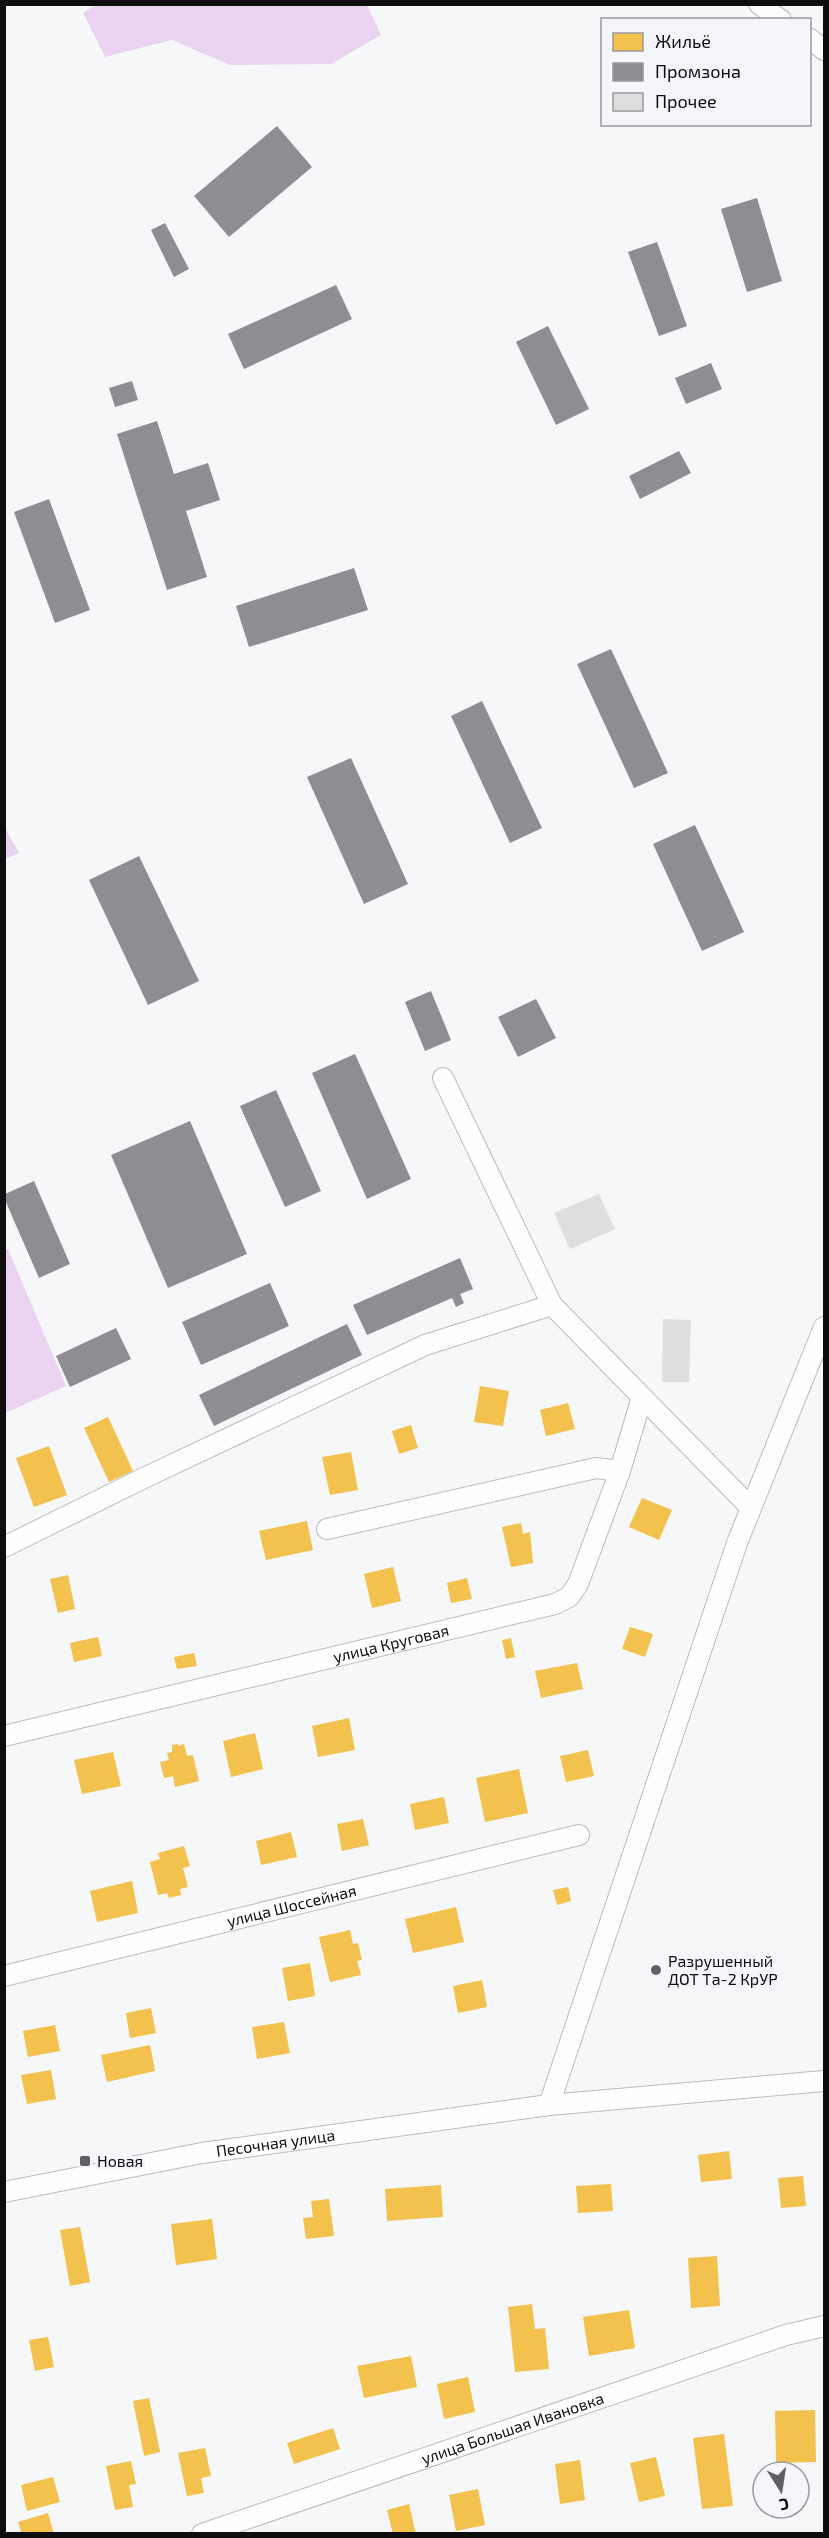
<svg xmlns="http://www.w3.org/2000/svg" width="829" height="2538" font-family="'Exo 2',sans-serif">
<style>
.green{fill:#ead3f1}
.homes{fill:#f2c14e}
.industry{fill:#8d8d92}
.building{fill:#dddede}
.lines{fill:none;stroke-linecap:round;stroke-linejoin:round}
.minor-casing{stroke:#babbbc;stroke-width:22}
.minor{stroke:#fefefe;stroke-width:20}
.poi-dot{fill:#5f6061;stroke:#f5f6f9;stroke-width:2}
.labels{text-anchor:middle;stroke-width:6;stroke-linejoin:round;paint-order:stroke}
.street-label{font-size:16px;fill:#0e0e0f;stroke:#f5f6f9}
.poi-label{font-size:16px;fill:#0e0e0f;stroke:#f5f6f9;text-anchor:start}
</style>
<rect width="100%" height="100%" fill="#f6f7f8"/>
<g class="green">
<path d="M95 5H367L381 35 331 64 230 65 172 40 105 57 83 13Z"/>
<path d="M4 826 19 853 5 859H4Z"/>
<path d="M8 1249 66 1386 5 1413 4 1250Z"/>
</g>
<g class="homes">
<path d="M480 1386 509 1391 503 1426 474 1422Z"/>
<path d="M568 1403 575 1429 546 1436 540 1410Z"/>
<path d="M108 1417 133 1471 109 1482 84 1428Z"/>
<path d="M411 1425 418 1448 399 1454 392 1431Z"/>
<path d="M49 1446 67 1495 34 1507 16 1458Z"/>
<path d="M351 1452 358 1490 330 1495 322 1457Z"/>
<path d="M642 1498 672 1510 659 1540 629 1527Z"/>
<path d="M307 1521 313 1550 266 1560 259 1531Z"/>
<path d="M521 1523 523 1534 530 1532 533 1563 511 1567 502 1527Z"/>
<path d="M393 1567 401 1601 372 1608 364 1574Z"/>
<path d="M68 1575 75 1609 58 1613 50 1579Z"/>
<path d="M467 1578 472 1599 451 1603 447 1583Z"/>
<path d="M630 1627 653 1634 645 1657 622 1649Z"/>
<path d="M98 1637 102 1656 74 1662 70 1643Z"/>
<path d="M511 1638 515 1657 506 1659 502 1640Z"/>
<path d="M194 1653 197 1666 177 1669 174 1657Z"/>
<path d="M577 1663 583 1689 541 1698 535 1671Z"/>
<path d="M349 1718 355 1750 318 1757 312 1726Z"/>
<path d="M255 1733 263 1769 231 1777 223 1741Z"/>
<path d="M178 1744V1746L184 1744 187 1756 193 1755 199 1781 175 1787 173 1776 164 1778 160 1762 169 1760 167 1753 172 1752V1745Z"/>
<path d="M588 1750 594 1776 566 1782 560 1756Z"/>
<path d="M113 1752 121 1786 82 1794 74 1760Z"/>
<path d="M519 1769 528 1813 485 1822 476 1778Z"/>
<path d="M444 1797 449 1823 415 1830 410 1804Z"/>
<path d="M363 1819 369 1845 342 1851 337 1824Z"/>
<path d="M291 1832 297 1857 261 1865 256 1841Z"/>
<path d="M184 1846 190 1866 183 1868 188 1887 180 1889 181 1895 169 1898 167 1893 158 1895 150 1862 160 1859 158 1853Z"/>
<path d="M132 1881 138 1913 97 1922 90 1891Z"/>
<path d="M568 1887 571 1901 557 1905 553 1890Z"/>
<path d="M456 1907 464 1942 413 1953 405 1919Z"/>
<path d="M350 1930 353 1944 358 1943 362 1960 357 1961 361 1975 330 1982 319 1937Z"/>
<path d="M310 1963 315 1996 288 2001 282 1968Z"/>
<path d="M482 1980 487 2007 458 2013 453 1986Z"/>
<path d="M151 2008 156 2033 130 2038 126 2013Z"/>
<path d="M284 2022 290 2053 257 2059 252 2027Z"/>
<path d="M55 2025 60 2051 28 2057 23 2031Z"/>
<path d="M150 2045 155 2071 107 2082 101 2055Z"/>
<path d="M51 2070 56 2099 27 2104 21 2075Z"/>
<path d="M729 2151 732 2179 701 2182 698 2155Z"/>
<path d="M803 2176 806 2206 781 2208 778 2178Z"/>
<path d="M611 2184 613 2211 578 2213 576 2186Z"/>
<path d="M441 2185 443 2217 387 2221 385 2189Z"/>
<path d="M329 2199 334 2236 306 2239 303 2218 313 2217 311 2201Z"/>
<path d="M212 2219 217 2259 176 2265 171 2224Z"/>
<path d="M80 2227 90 2282 70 2286 60 2230Z"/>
<path d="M717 2256 720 2306 691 2308 688 2258Z"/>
<path d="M532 2304 535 2329 545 2328 549 2369 515 2372 508 2307Z"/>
<path d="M629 2310 635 2348 589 2356 583 2317Z"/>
<path d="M48 2337 54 2367 35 2371 29 2340Z"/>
<path d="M411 2356 417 2387 364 2398 357 2366Z"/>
<path d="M468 2377 475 2412 444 2419 437 2384Z"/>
<path d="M149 2398 160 2452 144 2456 133 2401Z"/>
<path d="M815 2410 816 2462 776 2463 775 2411Z"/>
<path d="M333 2428 340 2449 294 2464 287 2443Z"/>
<path d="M724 2434 733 2506 702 2509 693 2438Z"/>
<path d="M205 2448 211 2476 201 2478 204 2493 187 2496 178 2453Z"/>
<path d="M656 2457 665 2496 639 2502 630 2463Z"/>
<path d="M580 2460 585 2500 560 2504 555 2464Z"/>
<path d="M131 2461 136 2484 129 2485 133 2507 115 2510 106 2466Z"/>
<path d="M53 2477 60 2502 27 2511 21 2485Z"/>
<path d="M478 2489 485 2525 456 2531 449 2495Z"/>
<path d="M409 2504 416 2534H393L387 2510Z"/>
<path d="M48 2513 54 2534H22L18 2522Z"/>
</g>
<g class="industry">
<path d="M277 126 312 167 229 237 194 196Z"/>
<path d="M757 198 782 281 747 292 721 209Z"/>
<path d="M165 223 189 269 174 277 151 230Z"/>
<path d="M657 242 687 326 659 336 628 252Z"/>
<path d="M336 285 352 319 244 369 228 334Z"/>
<path d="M548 326 589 409 556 425 516 342Z"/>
<path d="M711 363 722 389 686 404 675 378Z"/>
<path d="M132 381 138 400 115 407 109 388Z"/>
<path d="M157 421 174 474 208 463 220 500 186 511 207 577 167 590 117 434Z"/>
<path d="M679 451 691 473 640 499 629 476Z"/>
<path d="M49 499 90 610 55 623 14 512Z"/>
<path d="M354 568 368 610 249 647 236 606Z"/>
<path d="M611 649 668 773 634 788 577 664Z"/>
<path d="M482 701 542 828 510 843 451 716Z"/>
<path d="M351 758 408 884 364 904 307 777Z"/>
<path d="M695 825 744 932 702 951 653 844Z"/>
<path d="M139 856 199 981 148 1005 89 880Z"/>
<path d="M431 991 451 1040 425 1051 405 1002Z"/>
<path d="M536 999 556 1038 518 1057 498 1017Z"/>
<path d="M355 1054 411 1179 367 1199 312 1073Z"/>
<path d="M276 1090 321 1191 285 1207 240 1106Z"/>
<path d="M190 1121 247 1254 168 1288 111 1155Z"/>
<path d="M34 1181 70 1264 39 1278 5 1200V1194Z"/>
<path d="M460 1258 473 1289 460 1294 464 1303 456 1307 452 1298 367 1335 353 1305Z"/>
<path d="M270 1283 289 1326 201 1365 182 1322Z"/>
<path d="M347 1324 362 1355 214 1426 199 1395Z"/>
<path d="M116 1328 131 1359 70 1387 56 1356Z"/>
</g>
<g class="building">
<path d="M599 1194 615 1229 570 1249 554 1213Z"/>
<path d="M663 1319 691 1320 689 1382H662Z"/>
</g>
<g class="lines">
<defs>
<g id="minor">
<path d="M759 4 781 20"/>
<path d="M810 39 824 50"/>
<path d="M443 1078 552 1305"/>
<path d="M327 1529 596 1468 620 1471"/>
<path d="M4 1547 146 1477 425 1345 552 1305 750 1507"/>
<path id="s1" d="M4 1736 555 1604 569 1597 578 1584 620 1471 642 1397"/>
<path id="s2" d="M4 1976 579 1835"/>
<path d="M549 2105 737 1543 824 1327"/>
<path id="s3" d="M4 2192 202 2153 549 2105 824 2081"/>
<path id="s4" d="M202 2534 786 2335 824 2326"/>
</g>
</defs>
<use href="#minor" class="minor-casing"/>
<use href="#minor" class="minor"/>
</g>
<g class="poi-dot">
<circle cx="656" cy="1970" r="6"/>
<rect x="79" y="2155" width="12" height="12" rx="3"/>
</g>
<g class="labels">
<g class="street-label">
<text dy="6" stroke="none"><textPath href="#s1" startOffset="398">улица Круговая</textPath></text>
<text dy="6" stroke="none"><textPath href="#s2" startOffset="296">улица Шоссейная</textPath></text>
<text dy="6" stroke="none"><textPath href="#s3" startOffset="276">Песочная улица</textPath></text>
<text dy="6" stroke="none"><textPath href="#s4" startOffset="328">улица Большая Ивановка</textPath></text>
</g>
<g class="poi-label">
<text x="668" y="1967">Разрушенный<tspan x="668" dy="18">ДОТ Та-2 КрУР</tspan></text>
<text x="97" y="2167">Новая</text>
</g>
</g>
<rect width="829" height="2538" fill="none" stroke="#0e0e0f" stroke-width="12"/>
<rect x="601" y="18" width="210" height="108" fill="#f5f6f9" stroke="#99999b" stroke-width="1.5"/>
<rect x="613" y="33" width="30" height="18" fill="#f2c14e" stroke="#99999b" stroke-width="1.5"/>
<text x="655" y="48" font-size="18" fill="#0e0e0f">Жильё</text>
<rect x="613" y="63" width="30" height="18" fill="#8d8d92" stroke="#99999b" stroke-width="1.5"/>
<text x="655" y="78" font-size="18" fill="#0e0e0f">Промзона</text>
<rect x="613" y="93" width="30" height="18" fill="#dddede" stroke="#99999b" stroke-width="1.5"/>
<text x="655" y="108" font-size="18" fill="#0e0e0f">Прочее</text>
<g transform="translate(781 2490) rotate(168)"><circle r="28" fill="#f5f6f9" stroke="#99999b" stroke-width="1.5"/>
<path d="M0-4.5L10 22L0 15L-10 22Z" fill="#5f6061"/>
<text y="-9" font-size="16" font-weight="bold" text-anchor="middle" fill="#0e0e0f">С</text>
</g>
</svg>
